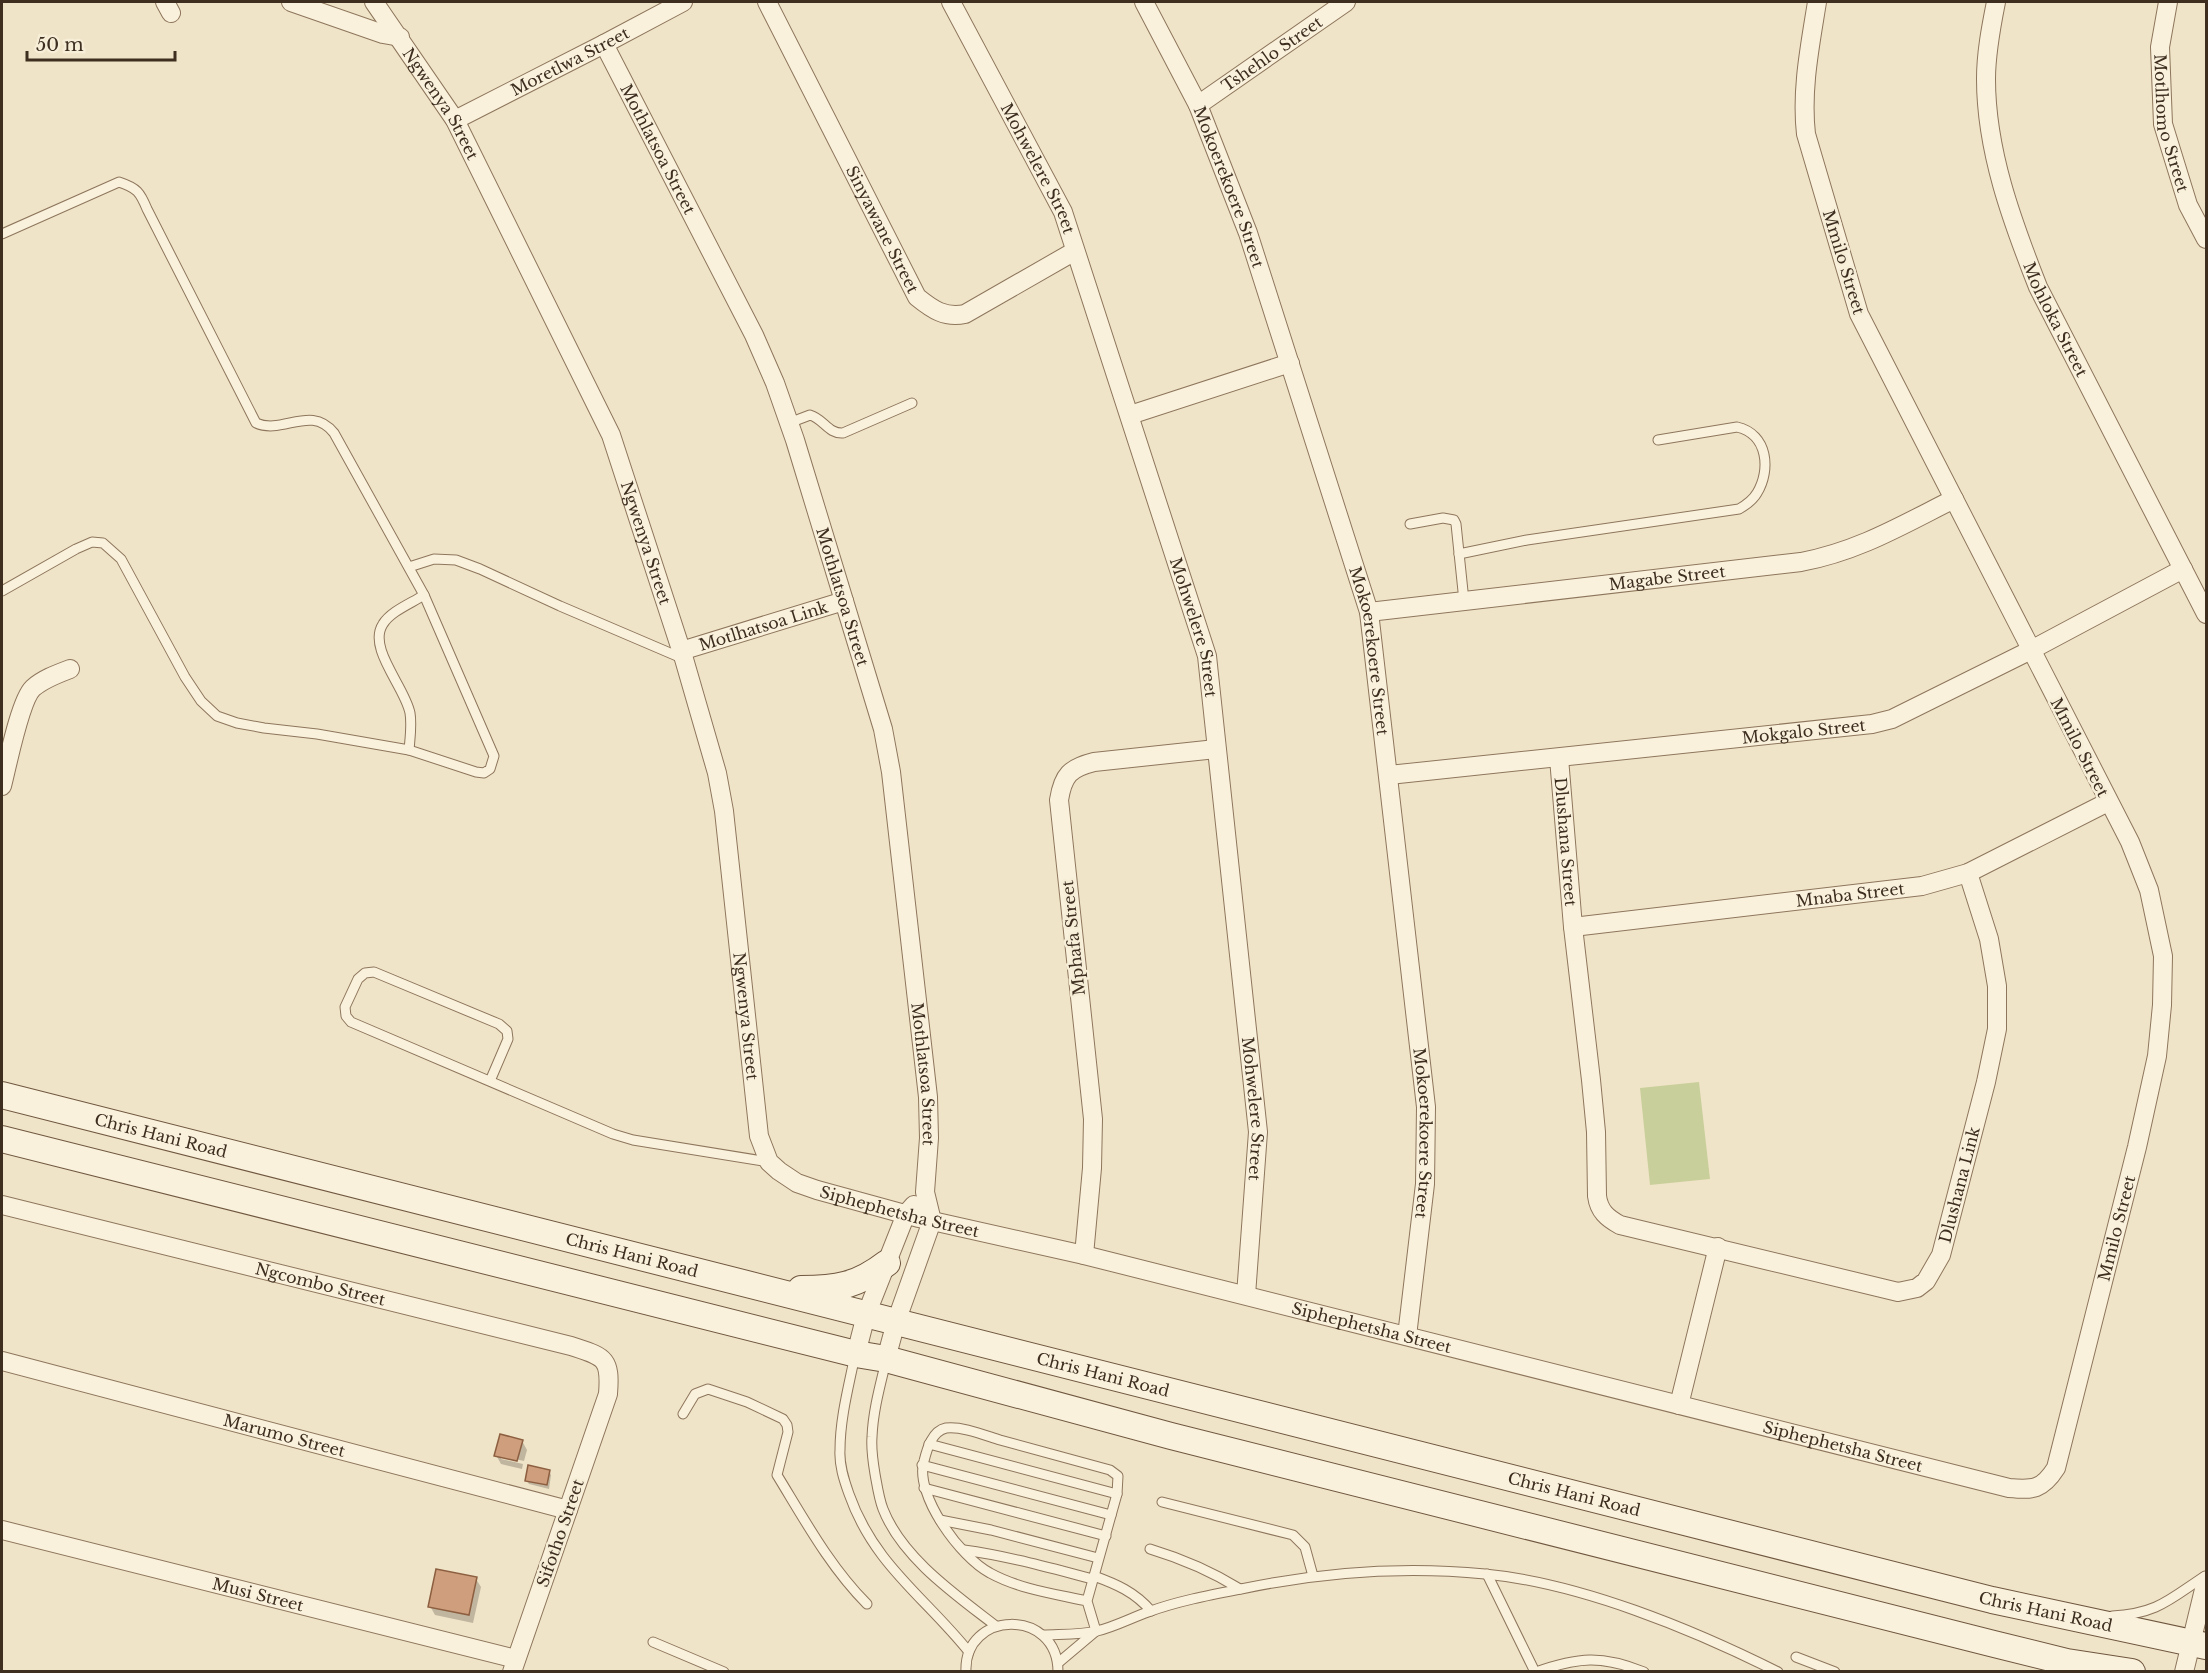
<svg xmlns="http://www.w3.org/2000/svg" width="2208" height="1673" font-family="'Libre Baskerville',serif">
<style>
.green{fill:#c9cf9b}
.shadow{fill:#0003}
.building{fill:#cf9f7d;stroke:#8d5f41;stroke-width:1.5}
.lines{fill:none;stroke-linecap:round;stroke-linejoin:round}
.service-casing{stroke:#8d765c;stroke-width:11}
.minor-casing{stroke:#8d765c;stroke-width:20}
.secondary-casing{stroke:#6f573f;stroke-width:28}
.service{stroke:#faf1dc;stroke-width:9}
.minor{stroke:#faf1dc;stroke-width:18}
.secondary{stroke:#faf1dc;stroke-width:26}
.labels{text-anchor:middle;stroke-width:5;stroke-linejoin:round;paint-order:stroke}
.street-label{font-size:16px;fill:#3d2e20;stroke:#f7eed8}
</style>
<rect width="100%" height="100%" fill="#f0e4c8"/>
<path class="green" d="M1699 1082 1710 1179 1650 1185 1640 1088Z"/>
<g class="shadow">
<path d="M522 1441 527 1450 524 1461 501 1456V1459L523 1464 522 1469 501 1464 496 1455Z"/>
<path d="M549 1471 551 1475 549 1489 529 1484 526 1480Z"/>
<path d="M476 1579 481 1587 473 1623 435 1615 430 1606Z"/>
</g>
<g class="building">
<path d="M500 1434 523 1440 517 1461 494 1456Z"/>
<path d="M528 1465 550 1470 547 1485 525 1481Z"/>
<path d="M436 1569 477 1577 469 1615 428 1607Z"/>
</g>
<g class="lines">
<defs>
<g id="service">
<path d="M2 234 119 182C137 188 140 192 147 209L256 423C283 435 311 404 334 433L424 595C412 603 391 611 383 624 367 648 405 687 410 713 412 725 410 738 409 750L317 734 264 728 237 723 217 716 201 701 185 677 121 559 103 543 92 542 76 549 2 591"/>
<path d="M789 423 810 415C824 419 828 434 843 433L912 403"/>
<path d="M1410 524 1443 518 1454 520 1456 524 1464 601"/>
<path d="M1459 554 1527 540 1739 509C1746 505 1753 500 1757 493 1771 470 1768 434 1737 427L1658 440"/>
<path d="M409 567 434 559 456 560 480 569 560 606 684 659"/>
<path d="M409 750 476 772 484 773 490 769 494 756 424 595"/>
<path d="M490 1081 508 1039 507 1031 499 1024 374 972 365 973 358 979 345 1007 346 1016 351 1022 613 1134 633 1140 769 1162"/>
<path d="M855 1355C849 1385 840 1418 840 1450 839 1465 844 1480 849 1494 874 1565 925 1597 969 1652"/>
<path d="M886 1361C880 1386 873 1411 872 1437 871 1449 873 1462 875 1474 877 1485 879 1499 883 1509 902 1558 956 1595 996 1626"/>
<path d="M683 1414 695 1394 708 1389 747 1402 783 1419 787 1425 788 1432 777 1475C804 1519 830 1567 867 1604"/>
<path d="M929 1444 1117 1494"/>
<path d="M922 1465 1111 1515"/>
<path d="M924 1488 1106 1536"/>
<path d="M1162 1502 1293 1535 1305 1547 1313 1576"/>
<path d="M940 1520 991 1530 1098 1558"/>
<path d="M1150 1549C1183 1559 1211 1571 1240 1589"/>
<path d="M964 1550C1008 1556 1050 1568 1093 1579"/>
<path d="M1487 1574 1535 1672"/>
<path d="M1094 1576C1116 1584 1135 1592 1151 1611"/>
<path d="M1087 1601C1055 1594 1019 1589 990 1573 961 1558 914 1495 924 1461 927 1449 932 1431 946 1428 962 1426 984 1435 1000 1440 1037 1450 1073 1460 1110 1470L1118 1476 1117 1494 1087 1601 1096 1631"/>
<path d="M2112 1616C2157 1614 2170 1599 2205 1576"/>
<path d="M1043 1635C1060 1634 1080 1635 1097 1631 1114 1627 1131 1618 1148 1612 1178 1601 1210 1595 1241 1589 1322 1572 1403 1566 1485 1574 1580 1583 1692 1629 1778 1672"/>
<path d="M653 1642 724 1672"/>
<path d="M1796 1657 1835 1672"/>
<path d="M1058 1663 1096 1631"/>
<path d="M966 1672C963 1610 1058 1607 1058 1672"/>
<path d="M1536 1672C1578 1657 1602 1655 1644 1672"/>
</g>
<g id="minor">
<path d="M165 2 171 13"/>
<path d="M291 2 383 34 400 37"/>
<path id="s1" d="M374 2 455 120 611 435 684 659 717 773 724 811 759 1136 769 1162 779 1171 797 1183 817 1190 919 1218 1084 1255 2009 1488C2033 1490 2042 1490 2056 1468L2137 1147 2157 1056 2162 1005 2163 956 2149 890 2130 842 1859 314 1806 134C1801 90 1810 46 1817 2"/>
<path id="s2" d="M767 2 917 297C933 310 945 318 965 314L1075 251"/>
<path id="s3" d="M951 2 1063 212 1207 656 1258 1132 1246 1295"/>
<path id="s4" d="M1144 2 1198 105 1248 233 1369 612 1426 1107 1425 1184 1407 1336"/>
<path id="s5" d="M1996 2C1991 27 1986 53 1986 79 1986 151 2012 221 2038 287L2206 614"/>
<path id="s6" d="M2168 2 2160 47 2163 124 2188 205 2206 239"/>
<path id="s7" d="M604 44 754 335 775 383 795 440 883 729 891 772 928 1097 929 1138 925 1192 932 1221 896 1322 886 1359"/>
<path id="s8" d="M1198 105 1346 2"/>
<path id="s9" d="M455 120 604 44 683 2"/>
<path d="M1130 415 1290 363"/>
<path id="s10" d="M1369 612 1801 562C1859 551 1902 525 1954 499"/>
<path id="s11" d="M681 651 844 601"/>
<path id="s12" d="M1559 758 1573 927 1591 1080 1596 1132 1597 1196C1599 1211 1607 1218 1620 1225L1898 1292 1917 1288 1926 1281 1941 1255 1986 1082 1997 1029V986L1989 939 1968 873"/>
<path id="s13" d="M1389 775 1872 724 1892 719 2031 650 2183 569"/>
<path d="M2 786C7 767 20 700 33 688 43 679 57 674 70 669"/>
<path id="s14" d="M1573 927 1922 886 1968 873 2108 802"/>
<path id="s15" d="M2 1205 571 1346C604 1357 611 1357 608 1394L512 1672"/>
<path d="M1084 1255 1092 1168 1093 1119 1059 800C1063 775 1070 768 1094 762L1216 749"/>
<path d="M856 1354 866 1315 906 1214 914 1205"/>
<path id="s16" d="M2 1361 568 1510"/>
<path d="M1679 1405 1718 1247"/>
<path id="s17" d="M2 1530 516 1659"/>
<path d="M2184 1672 2206 1581"/>
</g>
<g id="secondary">
<path id="s18" d="M2 1095 1992 1600 2206 1646"/>
<path d="M2 1139 856 1354 886 1359 1171 1436 1994 1644 2067 1662 2132 1672"/>
<path d="M801 1289C837 1289 857 1286 887 1263"/>
</g>
</defs>
<use href="#service" class="service-casing"/>
<use href="#minor" class="minor-casing"/>
<use href="#secondary" class="secondary-casing"/>
<use href="#service" class="service"/>
<use href="#minor" class="minor"/>
<use href="#secondary" class="secondary"/>
</g>
<g class="labels">
<g class="street-label">
<text dy="6" stroke="none"><textPath href="#s8" startOffset="90">Tshehlo Street</textPath></text>
<text dy="6" stroke="none"><textPath href="#s9" startOffset="129">Moretlwa Street</textPath></text>
<text dy="6" stroke="none"><textPath href="#s1" startOffset="122">Ngwenya Street</textPath></text>
<text dy="6" stroke="none"><textPath href="#s6" startOffset="123">Motlhomo Street</textPath></text>
<text dy="6" stroke="none"><textPath href="#s7" startOffset="118">Mothlatsoa Street</textPath></text>
<text dy="6" stroke="none"><textPath href="#s3" startOffset="188">Mohwelere Street</textPath></text>
<text dy="6" stroke="none"><textPath href="#s4" startOffset="204">Mokoerekoere Street</textPath></text>
<text dy="6" stroke="none"><textPath href="#s2" startOffset="255">Sinyawane Street</textPath></text>
<text transform="translate(1844 262) rotate(73)" y="6">Mmilo Street</text>
<text dy="6" stroke="none"><textPath href="#s5" startOffset="330">Mohloka Street</textPath></text>
<text dy="6" stroke="none"><textPath href="#s1" startOffset="608">Ngwenya Street</textPath></text>
<text dy="6" stroke="none"><textPath href="#s10" startOffset="300">Magabe Street</textPath></text>
<text dy="6" stroke="none"><textPath href="#s7" startOffset="604">Mothlatsoa Street</textPath></text>
<text dy="6" stroke="none"><textPath href="#s11" startOffset="86">Motlhatsoa Link</textPath></text>
<text dy="6" stroke="none"><textPath href="#s3" startOffset="674">Mohwelere Street</textPath></text>
<text dy="6" stroke="none"><textPath href="#s4" startOffset="690">Mokoerekoere Street</textPath></text>
<text dy="6" stroke="none"><textPath href="#s13" startOffset="417">Mokgalo Street</textPath></text>
<text transform="translate(2080 747) rotate(63)" y="6">Mmilo Street</text>
<text dy="6" stroke="none"><textPath href="#s12" startOffset="84">Dlushana Street</textPath></text>
<text dy="6" stroke="none"><textPath href="#s14" startOffset="279">Mnaba Street</textPath></text>
<text transform="translate(1073 938) rotate(-96)" y="6">Mphafa Street</text>
<text dy="6" stroke="none"><textPath href="#s1" startOffset="1094">Ngwenya Street</textPath></text>
<text dy="6" stroke="none"><textPath href="#s7" startOffset="1090">Mothlatsoa Street</textPath></text>
<text dy="6" stroke="none"><textPath href="#s3" startOffset="1160">Mohwelere Street</textPath></text>
<text dy="6" stroke="none"><textPath href="#s4" startOffset="1176">Mokoerekoere Street</textPath></text>
<text dy="6" stroke="none"><textPath href="#s18" startOffset="164">Chris Hani Road</textPath></text>
<text dy="6" stroke="none"><textPath href="#s12" startOffset="898">Dlushana Link</textPath></text>
<text dy="6" stroke="none"><textPath href="#s1" startOffset="1384">Siphephetsha Street</textPath></text>
<text dy="6" stroke="none"><textPath href="#s1" startOffset="2830">Mmilo Street</textPath></text>
<text dy="6" stroke="none"><textPath href="#s18" startOffset="650">Chris Hani Road</textPath></text>
<text dy="6" stroke="none"><textPath href="#s15" startOffset="328">Ngcombo Street</textPath></text>
<text dy="6" stroke="none"><textPath href="#s1" startOffset="1870">Siphephetsha Street</textPath></text>
<text dy="6" stroke="none"><textPath href="#s18" startOffset="1136">Chris Hani Road</textPath></text>
<text dy="6" stroke="none"><textPath href="#s16" startOffset="292">Marumo Street</textPath></text>
<text dy="6" stroke="none"><textPath href="#s1" startOffset="2356">Siphephetsha Street</textPath></text>
<text dy="6" stroke="none"><textPath href="#s18" startOffset="1622">Chris Hani Road</textPath></text>
<text transform="translate(560 1533) rotate(-71)" y="6">Sifotho Street</text>
<text dy="6" stroke="none"><textPath href="#s17" startOffset="264">Musi Street</textPath></text>
<text dy="6" stroke="none"><textPath href="#s18" startOffset="2108">Chris Hani Road</textPath></text>
</g>
</g>
<rect width="2208" height="1673" fill="none" stroke="#3d2e20" stroke-width="6"/>
<path d="M27 51v9h148v-9" fill="none" stroke="#3d2e20" stroke-width="3"/>
<text x="36" y="51" font-size="18" fill="#3d2e20" stroke="#f7eed8" stroke-width="4.5" paint-order="stroke">50 m</text>
</svg>
